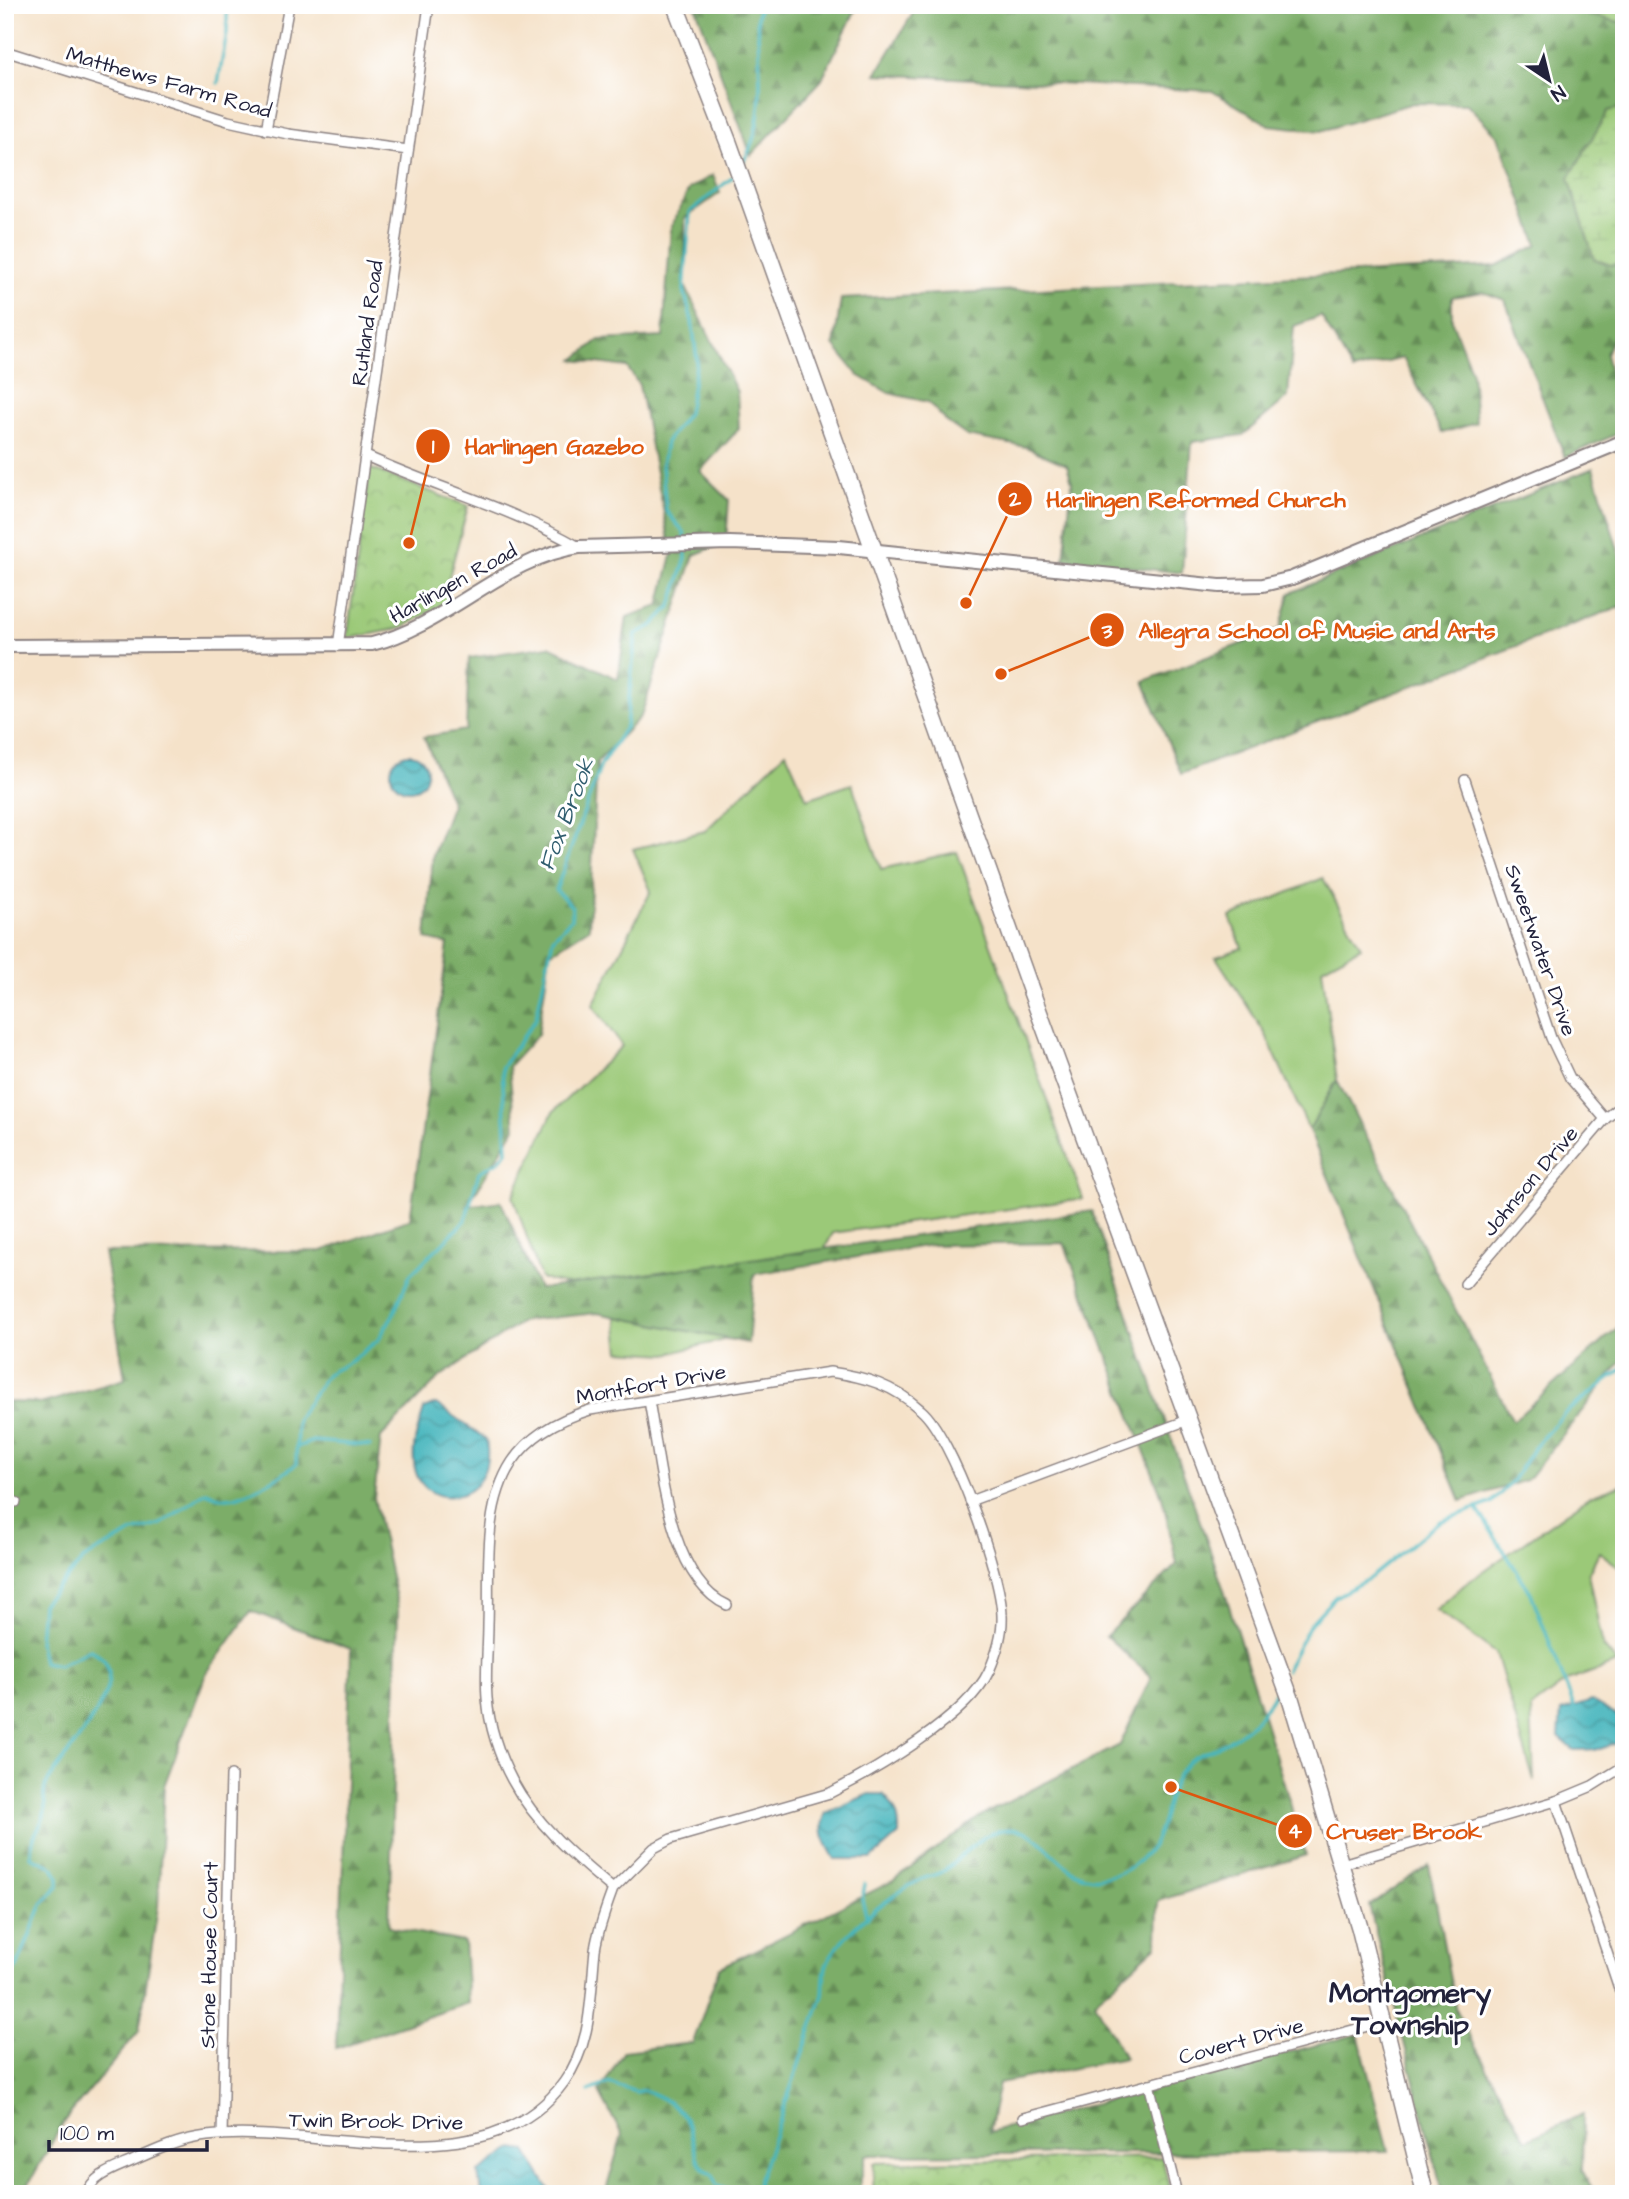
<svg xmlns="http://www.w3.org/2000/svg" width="1629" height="2199" font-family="'Architects Daughter',sans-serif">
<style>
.grass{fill:#9bc978;stroke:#5e765a;stroke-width:2}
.forest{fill:url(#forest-firs);stroke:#4f6852;stroke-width:2}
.wetland{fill:url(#wetland-marsh);stroke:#5e765a;stroke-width:2}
.park{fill:url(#park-crowns);stroke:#5e765a;stroke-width:2}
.water{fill:url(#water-waves);stroke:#346c7c;stroke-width:2}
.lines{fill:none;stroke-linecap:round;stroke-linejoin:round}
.stream{stroke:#46b6bd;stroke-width:3.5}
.street-casing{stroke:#8c8282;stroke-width:12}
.secondary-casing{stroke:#8c8282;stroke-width:16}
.highway-casing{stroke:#8c8282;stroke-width:19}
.street{stroke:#fff;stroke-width:9}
.secondary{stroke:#fff;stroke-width:12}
.highway{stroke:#fff;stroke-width:16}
.labels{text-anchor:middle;stroke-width:6;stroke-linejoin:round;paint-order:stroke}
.street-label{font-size:21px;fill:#22223b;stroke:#fff}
.water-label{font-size:23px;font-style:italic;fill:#305d6f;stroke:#fff}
.district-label{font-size:28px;font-weight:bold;fill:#22223b;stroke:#fff}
.leader{fill:none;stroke:#de560e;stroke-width:2.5}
.callout-dot{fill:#de560e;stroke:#fff;stroke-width:2.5}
.mark-label{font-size:21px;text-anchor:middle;font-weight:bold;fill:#fff}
.callout-label{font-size:23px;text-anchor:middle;font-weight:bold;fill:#de560e;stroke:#fff;stroke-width:6;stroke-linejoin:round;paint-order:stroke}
</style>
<defs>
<pattern id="forest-firs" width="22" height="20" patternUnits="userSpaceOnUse" patternTransform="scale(1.75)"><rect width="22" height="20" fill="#7cad68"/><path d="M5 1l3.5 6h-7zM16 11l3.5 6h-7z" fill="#658c57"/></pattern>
<pattern id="wetland-marsh" width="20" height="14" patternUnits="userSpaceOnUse" patternTransform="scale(1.75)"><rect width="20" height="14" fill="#9bc978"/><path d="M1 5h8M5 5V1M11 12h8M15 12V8" fill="none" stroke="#85ac69"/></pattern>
<pattern id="park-crowns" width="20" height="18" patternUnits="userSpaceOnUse" patternTransform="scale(1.75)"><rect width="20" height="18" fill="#9bc978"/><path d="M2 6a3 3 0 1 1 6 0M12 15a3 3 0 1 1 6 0" fill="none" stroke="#85ac69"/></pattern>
<pattern id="water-waves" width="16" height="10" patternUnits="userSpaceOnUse" patternTransform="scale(1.75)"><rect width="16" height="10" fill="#46b6bd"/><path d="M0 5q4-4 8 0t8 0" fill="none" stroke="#3a949b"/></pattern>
</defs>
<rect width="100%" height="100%" fill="#fff"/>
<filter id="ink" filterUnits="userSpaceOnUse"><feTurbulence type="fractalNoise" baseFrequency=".0143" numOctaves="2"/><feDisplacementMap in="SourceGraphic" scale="14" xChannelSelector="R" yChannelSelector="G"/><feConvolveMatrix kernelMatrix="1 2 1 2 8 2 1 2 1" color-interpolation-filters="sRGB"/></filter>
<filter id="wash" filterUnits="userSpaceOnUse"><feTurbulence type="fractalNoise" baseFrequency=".00686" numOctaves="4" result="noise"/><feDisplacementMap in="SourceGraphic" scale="28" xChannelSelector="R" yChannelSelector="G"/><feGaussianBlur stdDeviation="1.57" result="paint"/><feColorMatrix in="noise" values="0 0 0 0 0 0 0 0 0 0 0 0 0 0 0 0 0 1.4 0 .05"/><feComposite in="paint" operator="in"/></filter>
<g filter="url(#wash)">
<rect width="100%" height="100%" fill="#f5e2c9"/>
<g class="grass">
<path d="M786 752 807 799 852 784 881 869 957 852 1083 1199 833 1233 820 1257 741 1272 736 1337 667 1354 620 1351 615 1309 590 1289 541 1279 513 1196 553 1112 622 1046 593 1005 651 891 633 849 705 831Z"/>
<path d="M1323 878 1361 947 1322 968 1337 1080 1309 1130 1266 1035 1216 957 1242 948 1230 917Z"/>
<path d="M1624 1484V1565L1622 1569 1599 1552 1588 1574 1603 1646 1617 1663 1567 1681 1531 1708 1534 1781 1496 1653 1436 1610 1464 1585 1590 1496Z"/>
</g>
<g class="forest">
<path d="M695 5H858L821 81 751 155Z"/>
<path d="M918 5H1561L1564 9 1624 23V107L1608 111 1611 265 1624 262V278L1617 279 1624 296V312L1606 354 1624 431 1565 457 1505 300 1483 292 1452 297V322L1472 373 1476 423 1442 433 1403 358 1353 371 1321 316 1294 326 1288 397 1243 435 1192 442 1182 573 1064 559 1072 482 1067 465 1026 447 967 436 947 422 928 402 889 393 858 375 834 345 841 299 1496 266 1538 245 1498 136 1467 104 1413 103 1321 131 1269 125 1212 91 876 74Z"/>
<path d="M713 175 720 193 685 218V286L737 392 739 429 700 471 729 500 726 542 694 555 641 716 597 762 589 928 550 953 538 1034 509 1066 515 1128 467 1206 501 1201 539 1289 1092 1211 1227 1599 1306 1855 1158 1901 1157 1945 1094 2002 1125 2058 999 2083 989 2132 1358 2034 1388 2151 866 2155 858 2194H605L622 2135 599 2092 624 2051 693 2043 719 1968 893 1881 982 1815 1120 1745 1151 1677 1106 1636 1177 1564 1162 1497 1064 1243 931 1245 754 1274 748 1343 597 1313 523 1321 441 1376 381 1437 374 1498 398 1608 389 1927 464 1942 468 2003 336 2048 351 1649 251 1611 206 1674 164 1786 158 1907 139 2031 64 2121 23 2194H5V1402L44 1403 125 1379 104 1252 322 1251 410 1219 448 944 426 939 433 854 452 804 424 737 466 730 469 658 549 646 618 679 627 617 659 606 672 555 639 385 627 367 574 360 599 340 663 337 671 227 689 189Z"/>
<path d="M1593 468 1624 569V605L1181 774 1144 681 1280 629 1290 593Z"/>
<path d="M1337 1080 1513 1421 1624 1322V1358L1527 1480 1461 1501 1309 1130Z"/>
<path d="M1429 1865 1456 2011 1526 2140 1583 2114 1582 2170 1595 2194H1443L1369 1906Z"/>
</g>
<g class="wetland">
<path d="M1581 5H1624V23L1563 9Z"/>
<path d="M1624 107V262L1611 265 1594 259 1569 178 1608 111Z"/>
</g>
<g class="park">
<path d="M372 469 468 506 448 581 447 602 402 628 347 639 369 472Z"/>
<path d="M1162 2157 1171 2194H873L874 2163Z"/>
</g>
<g class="water">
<circle cx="409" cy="772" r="18"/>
<path d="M436 1404 486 1439C498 1508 418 1514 414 1462 412 1443 419 1426 424 1409Z"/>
<path d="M1592 1701 1624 1720V1741L1600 1749 1574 1750 1559 1737 1561 1711Z"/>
<path d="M869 1794H883C895 1806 900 1817 899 1834L871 1859H835C826 1844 817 1830 826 1813Z"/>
<path d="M513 2149 526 2151 552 2194H481L478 2172Z"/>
</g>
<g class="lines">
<g class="stream">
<path d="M218 83 227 33V5"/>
<path d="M742 164C768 122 759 64 757 17L760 5"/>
<path d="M297 1447 313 1441 370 1446"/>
<path d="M1477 1509 1531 1593 1575 1710"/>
<path d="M1286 1670 1310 1624 1335 1597 1370 1578 1439 1522 1491 1503 1511 1483 1535 1446 1565 1413 1624 1368"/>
<path d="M865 1884 862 1900 867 1918"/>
<path d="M5 1982 17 1967 42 1904 58 1886V1876L53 1867 31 1857C30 1833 42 1829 45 1811 46 1801 41 1796 46 1785 58 1759 147 1672 90 1650L59 1665 43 1662 39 1643 42 1604 86 1557 133 1532 161 1524 206 1492C212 1494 220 1499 227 1498 243 1498 284 1475 296 1464L297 1419 327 1374 350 1362 378 1340 393 1315 410 1275 465 1221 479 1172 498 1162 507 1151 502 1067 536 1018 553 938 571 919 572 907 556 890 601 765 626 726 636 634 652 626 671 606 686 558 684 532 666 511 662 465 666 442 688 413 697 360 692 321 684 290 690 212 734 176"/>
<path d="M589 2091 609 2083 636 2092 643 2090C657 2095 675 2104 684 2117 697 2137 690 2164 713 2175L716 2184 740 2194"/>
<path d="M754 2194 823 1995C824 1986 823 1973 827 1964 839 1934 892 1894 920 1880 928 1876 938 1875 945 1870 966 1854 981 1830 1011 1829 1051 1827 1062 1898 1121 1872 1174 1849 1155 1798 1187 1763 1193 1756 1206 1752 1215 1748 1249 1731 1263 1717 1280 1683"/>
</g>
</g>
</g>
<g filter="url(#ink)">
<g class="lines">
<defs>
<g id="street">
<path d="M5 51 228 121 288 134 408 150"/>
<path d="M266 130 289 5"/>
<path d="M366 456C436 488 512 508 579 547"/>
<path d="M338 646 429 5"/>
<path d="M1465 780 1551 1038 1570 1078 1605 1119"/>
<path d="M1465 1284 1605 1119 1624 1104"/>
<path d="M649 1401C660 1458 667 1578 727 1605"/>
<path d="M970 1501 1188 1420"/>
<path d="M5 1502H16"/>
<path d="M1556 1801 1624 2003"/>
<path d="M1342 1864 1556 1801 1592 1786 1624 1766"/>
<path d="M1149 2084 1177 2194"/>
<path d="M1023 2118 1383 2022"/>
<path d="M222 2135 231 1775"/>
<path d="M86 2194C93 2175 114 2169 132 2161 156 2150 180 2139 207 2136 318 2123 487 2189 564 2082 593 2042 590 1996 595 1950 598 1929 606 1908 613 1889 575 1858 535 1823 512 1780 499 1756 489 1725 487 1698 485 1674 488 1648 488 1624 490 1572 482 1508 512 1462 530 1435 560 1419 590 1410L830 1372C866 1377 893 1385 921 1410 952 1436 1001 1573 1002 1615 1003 1633 996 1655 989 1671 968 1717 874 1771 830 1793L671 1839 654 1848 613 1889"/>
</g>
<path id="secondary" d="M5 646 372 644C446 626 505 557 579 547L730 543 839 547 1220 586 1263 585 1292 578 1624 441"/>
<path id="highway" d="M675 5 729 144 1030 988 1291 1700 1360 1929 1425 2194"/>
</defs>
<use href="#street" class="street-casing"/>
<use href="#secondary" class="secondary-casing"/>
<use href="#highway" class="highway-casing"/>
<use href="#street" class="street"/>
<use href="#secondary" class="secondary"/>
<use href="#highway" class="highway"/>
</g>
</g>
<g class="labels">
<g class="street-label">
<text transform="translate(169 82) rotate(16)" y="7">Matthews Farm Road</text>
<text transform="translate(367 323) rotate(-82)" y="7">Rutland Road</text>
<text transform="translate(453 583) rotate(-29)" y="7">Harlingen Road</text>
<text transform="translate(1541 950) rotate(71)" y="7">Sweetwater Drive</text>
<text transform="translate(1530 1181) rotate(-50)" y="7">Johnson Drive</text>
<text transform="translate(651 1384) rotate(-10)" y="7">Montfort Drive</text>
<text transform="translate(209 1955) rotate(-89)" y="7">Stone House Court</text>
<text transform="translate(1241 2041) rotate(-15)" y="7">Covert Drive</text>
<text transform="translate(376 2121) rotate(1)" y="7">Twin Brook Drive</text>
</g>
<g class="water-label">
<text transform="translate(566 814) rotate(-69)" y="8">Fox Brook</text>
</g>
<g class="district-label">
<text x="1410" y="2002">Montgomery<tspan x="1410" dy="32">Township</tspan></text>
</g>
</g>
<path class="leader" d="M409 543L433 446M966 603L1015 499M1001 674L1107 630M1171 1787L1295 1831"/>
<g class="callout-dot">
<circle cx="409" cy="543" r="7"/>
<circle cx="966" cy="603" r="7"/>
<circle cx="1001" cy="674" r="7"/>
<circle cx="1171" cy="1787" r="7"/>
<circle cx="433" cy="446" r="18"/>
<circle cx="1015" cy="499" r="18"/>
<circle cx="1107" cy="630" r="18"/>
<circle cx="1295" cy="1831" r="18"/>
</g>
<g class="mark-label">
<text x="433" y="453">1</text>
<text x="1015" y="506">2</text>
<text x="1107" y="638">3</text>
<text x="1295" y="1838">4</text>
</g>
<g class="callout-label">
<text x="554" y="454">Harlingen Gazebo</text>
<text x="1196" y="507">Harlingen Reformed Church</text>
<text x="1317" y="638">Allegra School of Music and Arts</text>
<text x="1404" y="1839">Cruser Brook</text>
</g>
<rect width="1629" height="2199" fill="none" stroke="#fff" stroke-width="28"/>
<g transform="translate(1549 80) rotate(145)" stroke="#ffffff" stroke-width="5" paint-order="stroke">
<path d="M0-5L12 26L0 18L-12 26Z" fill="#22223b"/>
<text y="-10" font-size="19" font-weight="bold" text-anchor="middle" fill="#22223b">N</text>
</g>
<path d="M49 2140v10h158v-10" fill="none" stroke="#22223b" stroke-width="3.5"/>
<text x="60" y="2140" font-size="21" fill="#22223b" stroke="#ffffff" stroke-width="5" paint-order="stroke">100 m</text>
</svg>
